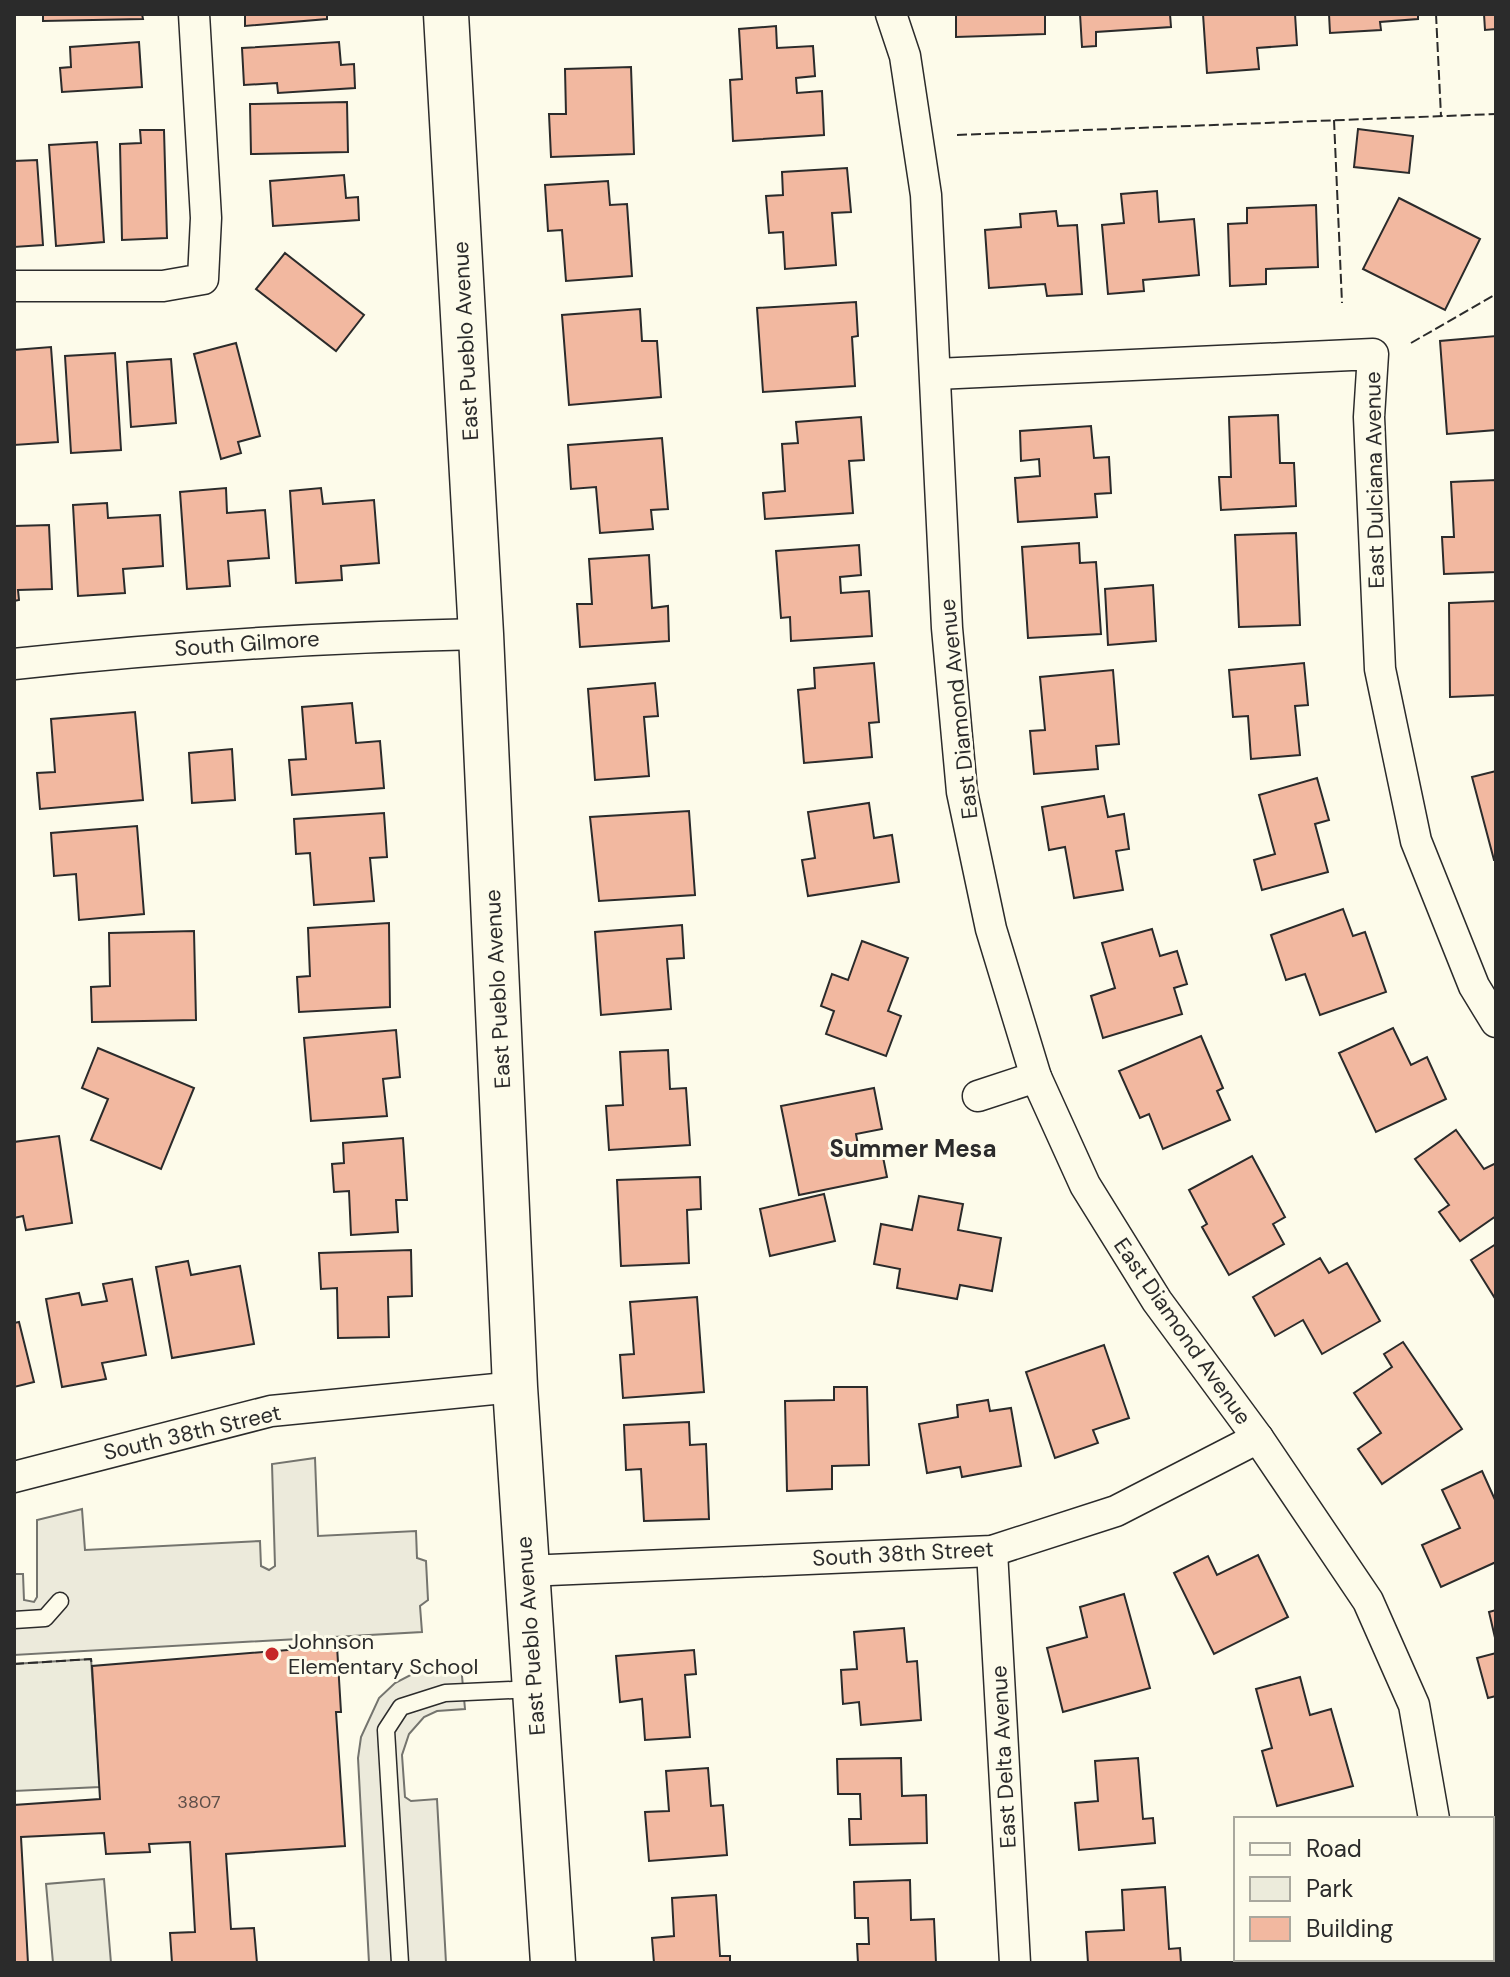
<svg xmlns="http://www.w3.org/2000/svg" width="1510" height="1977" font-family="'DM Sans',sans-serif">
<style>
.green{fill:#ecebdb;stroke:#74746e;stroke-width:2}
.parking{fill:#eceadb;stroke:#74746e;stroke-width:2}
.building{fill:#f2b8a0;stroke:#2b2b2b;stroke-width:2}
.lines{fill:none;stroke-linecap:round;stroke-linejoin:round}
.lane-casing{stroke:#2b2b2b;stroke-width:19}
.street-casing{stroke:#2b2b2b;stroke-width:33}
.secondary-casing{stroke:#2b2b2b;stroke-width:47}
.lane{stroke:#fdfbea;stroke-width:16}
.street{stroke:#fdfbea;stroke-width:30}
.secondary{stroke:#fdfbea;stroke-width:44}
.fence{stroke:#2b2b2b;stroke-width:2;stroke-dasharray:10 4;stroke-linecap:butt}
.poi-dot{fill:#c62828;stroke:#fdfbea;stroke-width:3}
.labels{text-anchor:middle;stroke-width:6;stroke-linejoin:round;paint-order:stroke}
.number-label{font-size:18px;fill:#5d4e48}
.street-label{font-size:22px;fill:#2b2b2b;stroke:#fdfbea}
.poi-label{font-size:22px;fill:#2b2b2b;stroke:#fdfbea;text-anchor:start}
.neighbourhood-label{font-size:24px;font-weight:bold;fill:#2b2b2b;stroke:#fdfbea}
</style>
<rect width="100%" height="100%" fill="#fdfbea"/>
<g class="green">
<path d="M91 1659 100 1787 14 1791V1664Z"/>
<path d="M104 1879 111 1963H53L46 1884Z"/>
</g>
<g class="parking">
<path d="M315 1458 318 1536 416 1531 417 1558 426 1561 428 1600 420 1606 422 1632 14 1655V1574H23L24 1600 34 1602 37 1597V1520L82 1509 85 1550 260 1541 261 1566 269 1570 275 1566 272 1464Z"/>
<path d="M444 1665H461L465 1709 437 1711 424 1717 409 1734 402 1755 405 1797 411 1801 437 1799 446 1963H369L358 1758 361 1737 379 1698 395 1683 426 1667Z"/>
</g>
<g class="building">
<path d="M43 14H142L143 19 43 21Z"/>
<path d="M245 14H327V19L245 26Z"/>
<path d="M956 14H1045V34L956 37Z"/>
<path d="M1080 14H1170L1171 27 1096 32V46L1082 47Z"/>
<path d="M1203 14H1295L1297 45 1257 48 1259 69 1207 73Z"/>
<path d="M1329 14H1418V19L1380 22 1381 30 1330 33Z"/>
<path d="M1484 14H1496V29L1485 30Z"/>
<path d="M776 26 777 48 813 46 815 76 796 78 797 93 822 91 824 135 733 141 730 80 742 79 739 29Z"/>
<path d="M139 42 142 87 62 92 60 68 71 67 70 47Z"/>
<path d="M339 42 341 65 354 64 355 88 278 93 277 83 244 85 242 48Z"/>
<path d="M631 67 634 154 551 157 549 114H566L565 69Z"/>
<path d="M347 102 348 152 251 154 250 104Z"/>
<path d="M1358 129 1413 136 1409 173 1354 167Z"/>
<path d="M140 130H164L167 238 122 240 120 144 141 143Z"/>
<path d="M97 142 104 242 56 246 49 145Z"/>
<path d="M37 160 43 245 14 247V161Z"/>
<path d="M847 168 851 212 832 213 836 265 785 269 783 232 769 233 766 196 783 195 782 172Z"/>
<path d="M344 175 346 198 358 197 359 220 273 226 270 181Z"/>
<path d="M608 181 610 205 627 204 632 276 566 281 562 230 548 231 545 185Z"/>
<path d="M1157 191 1159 222 1194 219 1199 275 1143 280 1144 291 1108 294 1102 225 1124 223 1121 194Z"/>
<path d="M1399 198 1480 239 1445 310 1363 269Z"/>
<path d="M1316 205 1318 267 1266 269V284L1230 286 1228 224 1247 223V208Z"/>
<path d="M1056 211 1058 226 1077 225 1082 294 1047 296 1045 284 989 288 985 230 1021 227 1020 214Z"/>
<path d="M285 253 364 315 336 351 256 289Z"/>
<path d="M856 302 858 336 852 337 855 386 763 392 757 308Z"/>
<path d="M640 309 642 341H657L661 397 569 405 562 315Z"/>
<path d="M1496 336V430L1447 434 1440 341Z"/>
<path d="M236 343 260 436 238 442 241 453 221 459 194 354Z"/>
<path d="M51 347 58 442 14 445V350Z"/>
<path d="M115 353 121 450 71 453 65 356Z"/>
<path d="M171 359 176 423 131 427 127 362Z"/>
<path d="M1278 415 1280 463H1294L1296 506 1221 510 1219 477H1231L1229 417Z"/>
<path d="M861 417 864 460 849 461 853 513 765 519 763 493 785 491 782 444 798 443 796 422Z"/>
<path d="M1091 426 1094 458 1109 457 1111 493 1095 494 1097 517 1018 522 1015 478 1040 476 1039 459 1021 461 1020 431Z"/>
<path d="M662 438 668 509 651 510 653 529 600 533 596 487 571 489 568 445Z"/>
<path d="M1496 480V572L1444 574 1442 537H1454L1451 482Z"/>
<path d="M226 488 227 513 265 510 269 558 228 561 230 586 187 589 180 492Z"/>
<path d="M321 488 323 504 374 500 379 563 341 566 342 580 296 583 290 491Z"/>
<path d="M107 503 108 518 160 515 163 566 123 569 125 593 78 596 73 505Z"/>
<path d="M49 525 52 589 18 590 19 600 14 601V526Z"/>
<path d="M1296 533 1300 625 1239 627 1235 535Z"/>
<path d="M1079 543 1080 563 1096 562 1101 634 1028 638 1022 547Z"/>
<path d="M859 545 861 575 840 577 841 593 869 591 872 636 791 641 790 617 781 618 776 551Z"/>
<path d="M649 555 652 608 668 606 669 641 580 647 577 604H592L589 559Z"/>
<path d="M1153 585 1156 641 1108 645 1105 589Z"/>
<path d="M1496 601V695L1450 697 1449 603Z"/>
<path d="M874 663 879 722 869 723 872 757 804 763 798 690 815 688 814 668Z"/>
<path d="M1304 663 1308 705 1295 706 1300 755 1251 759 1248 716 1233 717 1229 670Z"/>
<path d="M1113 670 1119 744 1096 746 1098 769 1034 774 1030 731 1045 730 1040 677Z"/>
<path d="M655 683 658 716 644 717 649 776 595 780 588 689Z"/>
<path d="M352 703 356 743 380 741 384 788 292 795 289 760 306 759 302 707Z"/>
<path d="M135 712 143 800 40 809 37 773 55 772 51 719Z"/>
<path d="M232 749 235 800 192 803 189 753Z"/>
<path d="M1496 771V860H1494L1472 777Z"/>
<path d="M1317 778 1329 820 1315 824 1328 872 1262 890 1254 860 1275 854 1259 795Z"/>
<path d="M1104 796 1108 817 1124 814 1129 849 1116 851 1123 890 1074 898 1065 847 1049 850 1042 807Z"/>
<path d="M869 803 874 838 892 835 899 882 808 896 802 860 815 858 808 812Z"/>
<path d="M689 811 695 895 599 901 590 817Z"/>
<path d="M384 813 387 857 370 858 374 901 314 905 310 853 296 854 294 819Z"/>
<path d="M137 826 144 914 79 920 76 874 54 876 51 833Z"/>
<path d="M1343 909 1353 936 1365 932 1386 992 1320 1015 1305 974 1286 980 1271 935Z"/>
<path d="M389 923 390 1007 299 1012 297 977 310 976 308 928Z"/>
<path d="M682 925 684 958 667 959 671 1009 601 1015 595 932Z"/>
<path d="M1152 929 1160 956 1177 951 1187 984 1174 988 1182 1014 1103 1038 1091 996 1115 988 1102 943Z"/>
<path d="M194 931 196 1020 92 1022 91 987 110 986 109 933Z"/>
<path d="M862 941 908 958 888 1011 901 1016 886 1056 826 1034 834 1011 821 1006 832 974 848 980Z"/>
<path d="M1393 1028 1411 1065 1427 1057 1446 1099 1376 1132 1339 1053Z"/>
<path d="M396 1030 400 1077 383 1079 387 1116 311 1121 304 1038Z"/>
<path d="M1201 1036 1223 1088 1217 1091 1230 1120 1163 1149 1149 1114 1140 1118 1119 1071Z"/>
<path d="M98 1048 194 1088 161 1169 91 1140 108 1099 82 1088Z"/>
<path d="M668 1050 670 1089 686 1088 690 1145 609 1150 606 1106 623 1105 620 1052Z"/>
<path d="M874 1088 882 1129 856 1134 859 1151 881 1147 887 1177 799 1195 781 1106Z"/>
<path d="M1456 1130 1484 1169 1496 1163V1216L1460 1241 1439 1212 1449 1205 1415 1159Z"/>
<path d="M59 1136 72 1223 26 1230 23 1216 14 1218V1142Z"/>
<path d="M403 1138 407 1200H396L398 1232 351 1235 349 1191 334 1192 332 1164 344 1163 343 1143Z"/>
<path d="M1252 1156 1285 1217 1273 1224 1284 1244 1229 1275 1202 1227 1207 1224 1189 1190Z"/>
<path d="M700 1177 701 1209 687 1210 689 1263 621 1266 617 1180Z"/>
<path d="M824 1194 835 1241 770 1256 760 1209Z"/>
<path d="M919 1196 963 1204 958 1230 1001 1238 992 1291 960 1285 957 1299 897 1288 900 1269 874 1264 881 1224 912 1230Z"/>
<path d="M1496 1244V1300L1471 1260Z"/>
<path d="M411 1250 412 1296 388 1297 389 1337 338 1338 337 1288 321 1289 319 1253Z"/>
<path d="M1320 1258 1329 1273 1347 1263 1380 1321 1322 1354 1303 1320 1275 1336 1253 1297Z"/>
<path d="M188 1261 191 1275 240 1266 254 1344 172 1358 156 1267Z"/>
<path d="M132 1279 146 1355 102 1363 106 1379 62 1387 46 1299 79 1293 82 1305 107 1301 103 1284Z"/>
<path d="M697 1297 704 1392 623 1398 620 1355 634 1354 630 1302Z"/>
<path d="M19 1322 34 1382 14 1387V1323Z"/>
<path d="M1403 1342 1462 1429 1382 1484 1358 1449 1381 1433 1354 1393 1392 1367 1384 1354Z"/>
<path d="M1104 1345 1129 1418 1093 1430 1098 1443 1055 1458 1026 1372Z"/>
<path d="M834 1387H867L869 1465 832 1466V1489L787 1491 785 1401 834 1400Z"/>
<path d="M988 1400 990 1411 1011 1408 1021 1466 962 1477 960 1467 927 1473 919 1424 958 1417 957 1405Z"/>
<path d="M689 1422 690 1445 706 1444 709 1519 644 1521 641 1469 626 1470 624 1425Z"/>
<path d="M1482 1471 1496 1502V1562L1441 1587 1422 1545 1460 1528 1442 1490Z"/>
<path d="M1258 1555 1288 1617 1214 1654 1174 1573 1208 1556 1217 1575Z"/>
<path d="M1124 1594 1150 1688 1063 1712 1047 1648 1087 1637 1080 1607Z"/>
<path d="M1496 1610V1642L1489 1612Z"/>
<path d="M904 1628 907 1662 917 1661 921 1720 861 1725 859 1702 843 1704 841 1670 857 1669 854 1632Z"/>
<path d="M337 1646 341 1712H336L345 1846 226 1854 231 1929 254 1928 257 1963H172L170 1933 195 1932 190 1842 149 1844 150 1852 106 1854 104 1833 21 1837 28 1963H14V1805L100 1799 92 1666Z"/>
<path d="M694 1650 696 1674 685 1675 690 1737 645 1740 642 1699 620 1702 616 1656Z"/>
<path d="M1496 1653V1696L1488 1698 1477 1658Z"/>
<path d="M1300 1677 1310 1715 1331 1709 1353 1786 1277 1806 1262 1751 1272 1748 1256 1689Z"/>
<path d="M901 1758 902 1796 926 1795 927 1843 850 1845 849 1819H861L860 1794H838L837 1759Z"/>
<path d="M1138 1758 1143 1819 1153 1818 1155 1843 1079 1850 1075 1803 1098 1801 1095 1761Z"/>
<path d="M708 1768 711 1806 723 1805 727 1855 649 1861 645 1812 669 1811 666 1771Z"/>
<path d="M910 1880 911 1920 934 1919 936 1963H858L857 1944H869L868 1918H855L854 1882Z"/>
<path d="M1165 1887 1169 1949 1180 1948 1181 1963H1088L1086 1932 1124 1930 1122 1890Z"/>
<path d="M716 1895 720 1956H730V1963H654L652 1938 674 1936 672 1898Z"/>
<rect x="1300" y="1959" width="43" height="4"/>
</g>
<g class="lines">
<defs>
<g id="lane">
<path d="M14 1620 45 1618 60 1601"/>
<path d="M400 1963 386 1730 401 1707 445 1693 533 1689"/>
</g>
<g id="street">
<path d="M891 14 905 56 926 195 947 628 962 792 991 929 1036 1077 1085 1185 1157 1301 1258 1438 1368 1601 1414 1705 1434 1819"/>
<path d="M14 286H163L203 279 206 218 194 14"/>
<path d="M936 374 1373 354 1369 417 1380 669 1416 841 1474 986 1496 1022"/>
<path d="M14 664C170 647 325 637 481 634"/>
<path d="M978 1096 1036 1077"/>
<path d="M14 1477 271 1411 515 1387"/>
<path d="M992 1551 1015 1963"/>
<path d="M526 1571 992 1551 1116 1511 1258 1438"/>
<path d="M1447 1959V1963"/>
</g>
<path id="secondary" d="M446 14 481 634 515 1387 553 1963"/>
</defs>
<use href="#lane" class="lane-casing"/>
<use href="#street" class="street-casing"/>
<use href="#secondary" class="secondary-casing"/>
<use href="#lane" class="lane"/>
<use href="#street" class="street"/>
<use href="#secondary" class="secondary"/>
<g class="fence">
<path d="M1436 14 1441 116"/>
<path d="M1334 120 1342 303"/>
<path d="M957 135 1496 114"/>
<path d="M1411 343 1496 294"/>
<path d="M14 1664 91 1659 92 1666"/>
</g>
</g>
<circle class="poi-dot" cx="272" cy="1654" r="8"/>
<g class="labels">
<g class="number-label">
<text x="199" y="1808">3807</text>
</g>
<g class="street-label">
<text transform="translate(465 341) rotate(-93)" y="8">East Pueblo Avenue</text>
<text transform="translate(1374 480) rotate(-91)" y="8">East Dulciana Avenue</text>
<text transform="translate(247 643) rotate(-4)" y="8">South Gilmore</text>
<text transform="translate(958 709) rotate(-96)" y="8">East Diamond Avenue</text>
<text transform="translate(497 989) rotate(-93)" y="8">East Pueblo Avenue</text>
<text transform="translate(1183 1331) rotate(55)" y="8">East Diamond Avenue</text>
<text transform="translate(192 1432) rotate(-13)" y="8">South 38th Street</text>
<text transform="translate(903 1553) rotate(-3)" y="8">South 38th Street</text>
<text transform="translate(530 1636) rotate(-94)" y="8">East Pueblo Avenue</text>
<text transform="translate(1003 1757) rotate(-93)" y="8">East Delta Avenue</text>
</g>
<g class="poi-label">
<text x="288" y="1649">Johnson<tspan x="288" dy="25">Elementary School</tspan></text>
</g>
<g class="neighbourhood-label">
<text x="913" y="1157">Summer Mesa</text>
</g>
</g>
<rect width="1510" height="1977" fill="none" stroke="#2b2b2b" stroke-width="32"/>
<rect x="1234" y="1817" width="260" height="144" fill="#fdfbea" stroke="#a9a89e" stroke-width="2"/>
<rect x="1250" y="1843" width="40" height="12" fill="#fdfbea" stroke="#a9a89e" stroke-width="2"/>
<text x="1306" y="1857" font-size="24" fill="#2b2b2b">Road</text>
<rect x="1250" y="1877" width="40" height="24" fill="#ecebdb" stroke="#a9a89e" stroke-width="2"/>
<text x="1306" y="1897" font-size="24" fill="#2b2b2b">Park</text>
<rect x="1250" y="1917" width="40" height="24" fill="#f2b8a0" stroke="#a9a89e" stroke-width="2"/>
<text x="1306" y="1937" font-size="24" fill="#2b2b2b">Building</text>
</svg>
